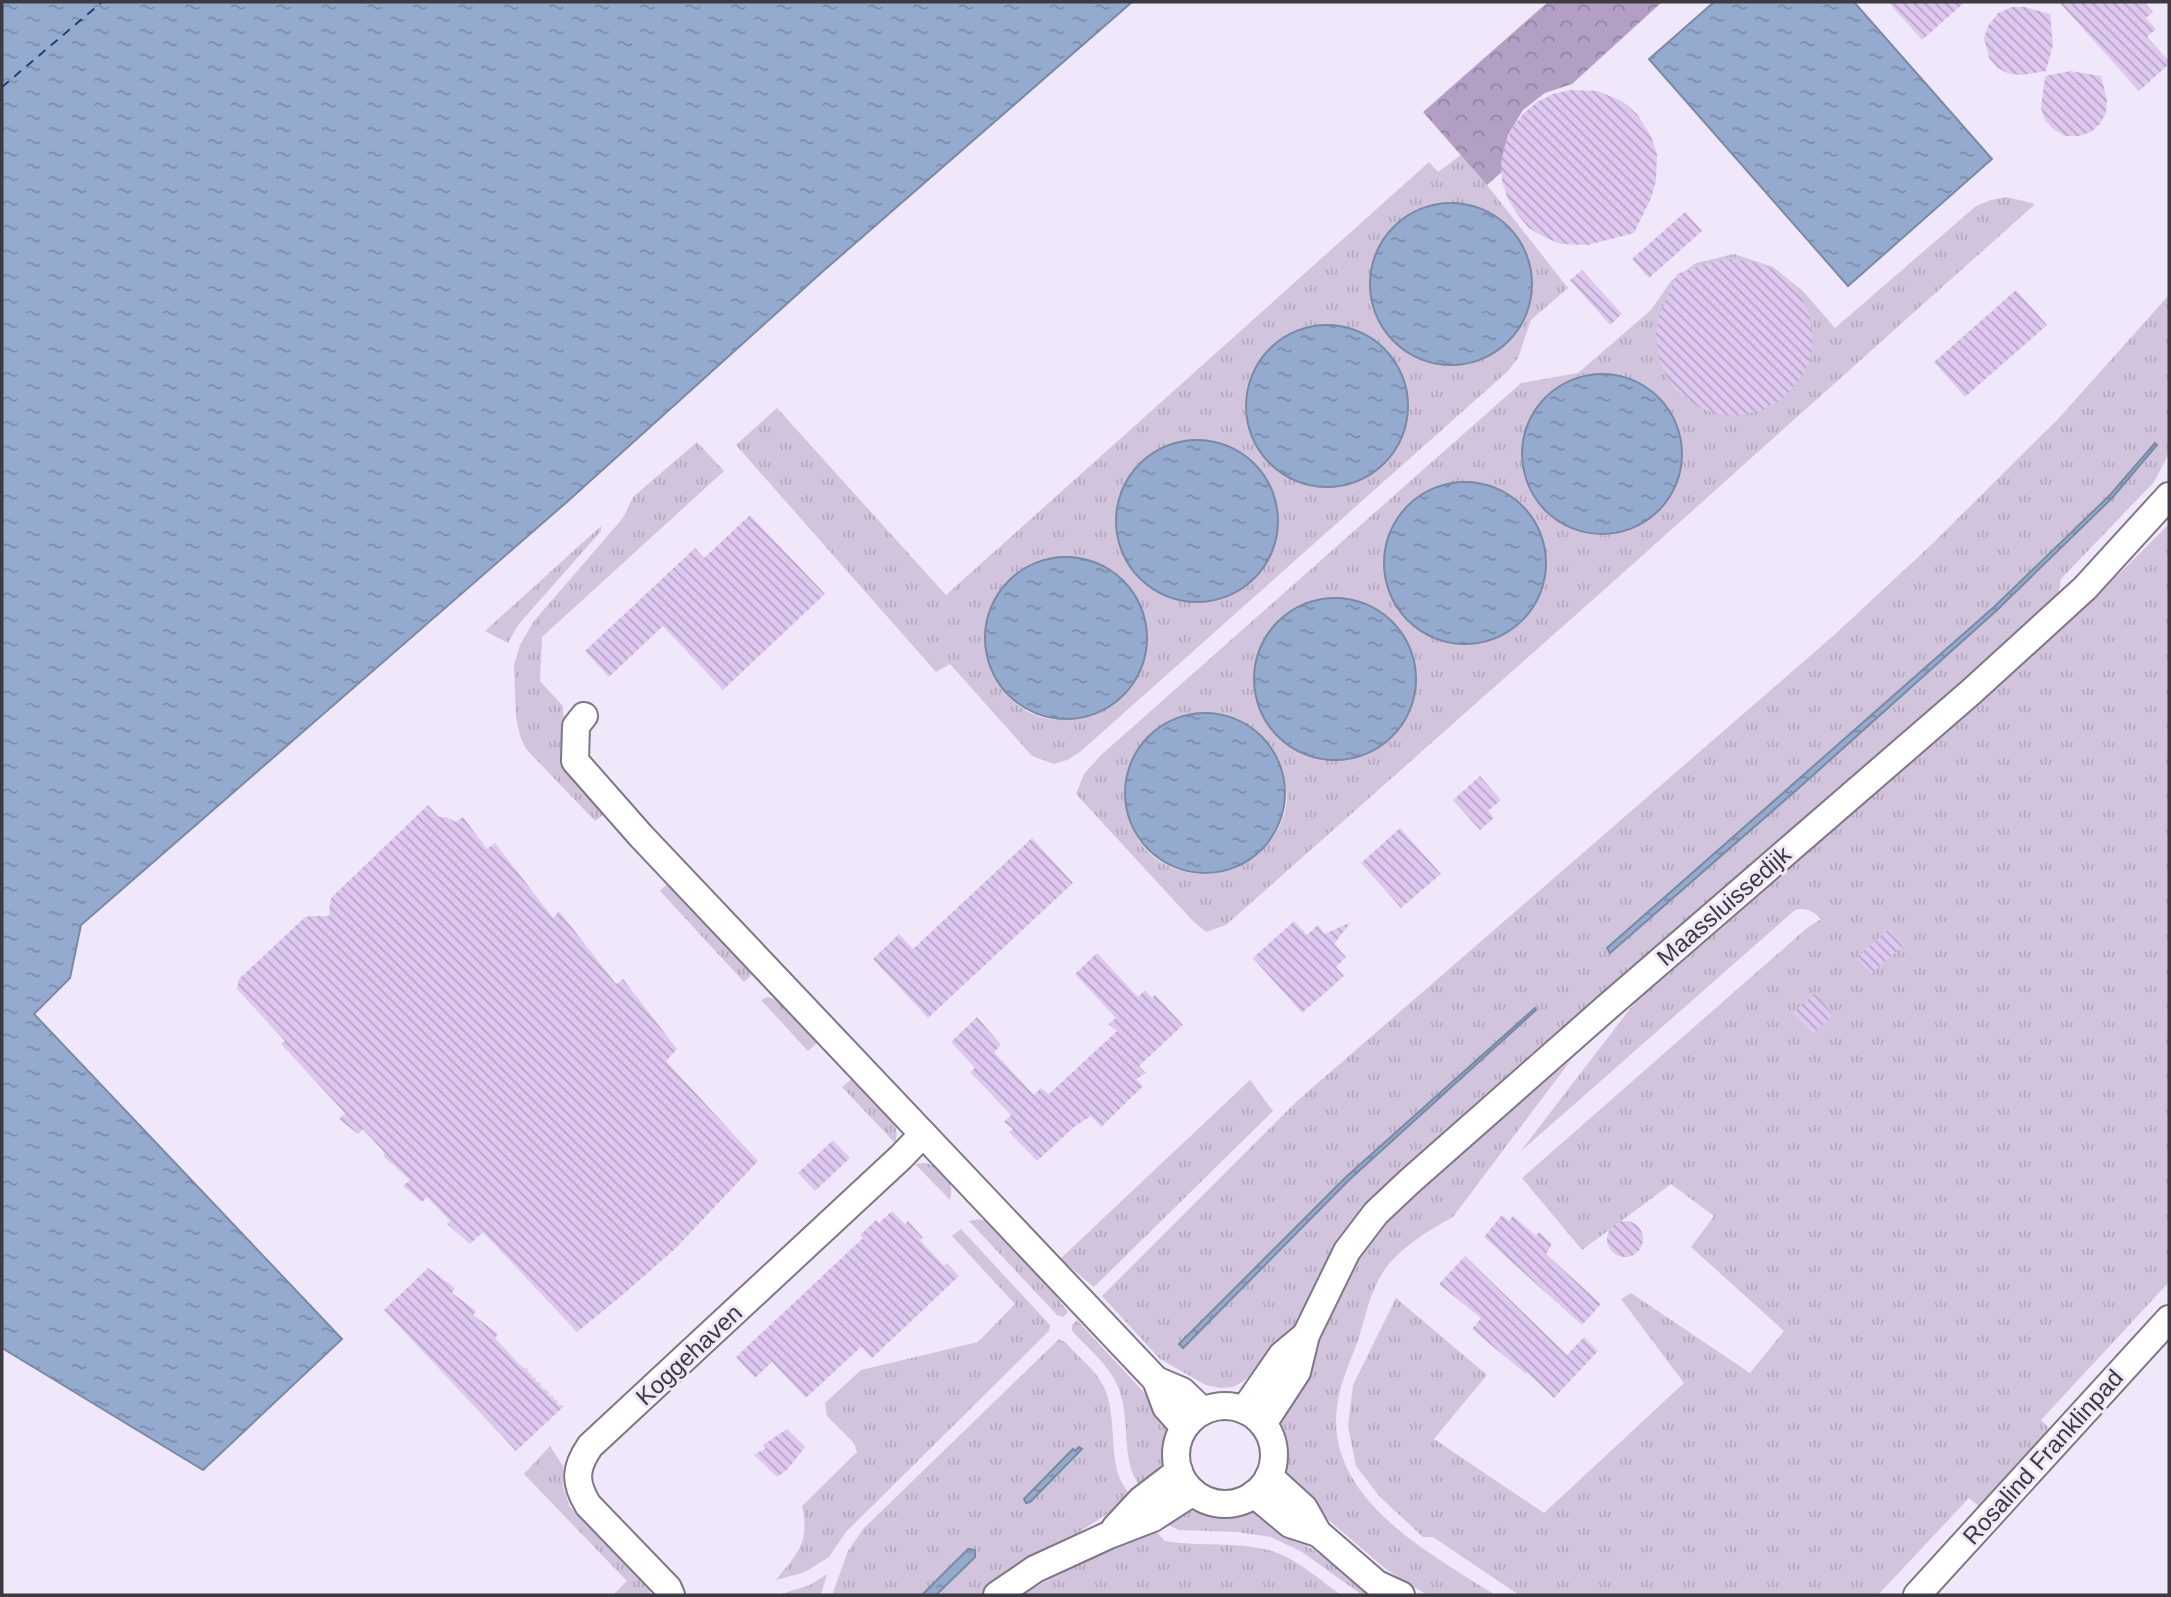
<svg xmlns="http://www.w3.org/2000/svg" width="2171" height="1597" font-family="Helvetica,sans-serif">
<style>
.grass{fill:url(#grass-tufts);fill-rule:evenodd}
.forest{fill:url(#forest-crowns)}
.water{fill:url(#water-ripples);stroke:#7a89a4;stroke-width:2}
.lines{fill:none;stroke-linecap:round;stroke-linejoin:round}
.ferry{stroke:#234170;stroke-width:2;stroke-dasharray:9 7;stroke-linecap:butt}
.building{fill:url(#building-back-hatch)}
.minor-casing{stroke:#7f7687;stroke-width:30}
.minor{stroke:#fff;stroke-width:26}
.labels{text-anchor:middle;stroke-width:6;stroke-linejoin:round;paint-order:stroke}
.street-label{font-size:24px;fill:#3e3a41;stroke:#f1e7fa}
</style>
<defs>
<pattern id="grass-tufts" width="24" height="20" patternUnits="userSpaceOnUse" patternTransform="scale(1.75)"><rect width="24" height="20" fill="#d1c4dc"/><path d="M3 7l-1-3M5 7V3M7 7l1-3M15 17l-1-3M17 17v-4M19 17l1-3" fill="none" stroke="#b4a9be"/></pattern>
<pattern id="forest-crowns" width="20" height="18" patternUnits="userSpaceOnUse" patternTransform="scale(1.75)"><rect width="20" height="18" fill="#b49fc4"/><path d="M2 6a3 3 0 1 1 6 0M12 15a3 3 0 1 1 6 0" fill="none" stroke="#9483a1"/></pattern>
<pattern id="water-ripples" width="26" height="14" patternUnits="userSpaceOnUse" patternTransform="scale(1.75)"><rect width="26" height="14" fill="#94abcf"/><path d="M2 4q2-2 4 0t4 0M15 11q2-2 4 0t4 0" fill="none" stroke="#7a8caa"/></pattern>
<pattern id="building-back-hatch" width="6" height="6" patternUnits="userSpaceOnUse" patternTransform="scale(1.75)"><rect width="6" height="6" fill="#dec8f0"/><path d="M-1 5l2 2M0 0l6 6M5-1l2 2" fill="none" stroke="#b5a3c4"/></pattern>
</defs>
<rect width="100%" height="100%" fill="#f1e7fa"/>
<g class="grass">
<path d="M1461 155 1487 185 1568 288 1531 320 1518 358 1508 371 1080 752 1067 760 1054 764 1032 756 950 664 936 672 736 445 777 408 946 595 1429 162 1438 172ZM1450 203C1474 205 1494 214 1512 231 1519 237 1520 246 1523 254 1526 264 1531 275 1532 285 1534 301 1524 327 1511 338 1505 344 1496 348 1489 352 1475 360 1465 365 1449 365 1352 363 1338 218 1450 203ZM1316 326C1427 317 1442 477 1330 487 1320 488 1309 486 1299 482 1274 473 1259 454 1252 429 1250 422 1247 415 1246 408 1241 366 1280 335 1316 326ZM1198 441C1314 450 1293 609 1193 602 1089 595 1094 442 1198 441ZM1055 557C1162 549 1182 702 1077 719 976 735 946 577 1055 557Z"/>
<path d="M2007 197 2035 204 1605 589 1226 925 1206 932 1192 920 1076 794 1084 774 1100 756 1521 383 1578 373 1651 310 1671 281 1696 263 1734 254 1773 267 1804 292 1835 328 1976 206 1991 200ZM1606 374C1710 382 1705 532 1601 535 1587 535 1572 530 1561 523 1488 479 1523 376 1606 374ZM1455 482C1571 474 1576 638 1469 644 1447 645 1426 637 1410 623 1393 607 1392 597 1391 575 1390 564 1386 549 1388 538 1394 505 1429 494 1455 482ZM1333 598C1445 601 1437 762 1334 760 1295 758 1262 731 1256 693 1254 684 1253 675 1255 666 1257 660 1261 653 1264 647 1267 641 1269 633 1273 628 1285 608 1311 600 1333 598ZM1213 713C1245 719 1260 729 1274 757 1277 765 1283 773 1285 782 1297 831 1246 877 1200 874 1095 867 1103 710 1213 713Z"/>
<path d="M2169 295V453L2154 482 2061 579 2058 596 1438 1140 1297 1324 1282 1346 1244 1381 1233 1387 1221 1388 1206 1385 1160 1359 1102 1296 1297 1101 1833 636 1929 547 2058 419Z"/>
<path d="M697 442 724 471 542 637 540 681 563 706 566 765 609 810 595 821 526 749 520 736 516 717 514 665 520 645 534 621 623 518 633 497Z"/>
<path d="M2169 524V1282L2041 1420 2052 1431 1981 1508 1969 1498 1878 1595H1519L1433 1537H1423L1379 1496 1356 1466 1348 1426 1353 1385 1396 1298 1487 1375 1434 1439 1544 1513 1684 1383 1621 1299 1631 1293 1750 1373 1784 1331 1691 1247 1714 1216 1671 1184 1582 1250 1522 1178 1807 928 1821 919C1813 911 1806 907 1795 910L1520 1152 1639 997 1879 790 2122 571Z"/>
<path d="M601 526V531L518 625 508 643 485 631Z"/>
<path d="M672 880 756 971 744 982 660 891Z"/>
<path d="M768 997 786 1003 820 1040 808 1051 761 1000Z"/>
<path d="M1571 1060 1453 1217C1427 1231 1391 1253 1378 1281 1369 1298 1365 1318 1359 1337 1351 1361 1340 1381 1337 1407 1325 1499 1431 1554 1495 1595H1427L1387 1570 1292 1489 1284 1476 1279 1422 1361 1255 1408 1198Z"/>
<path d="M854 1077C868 1093 905 1120 895 1143L842 1087Z"/>
<path d="M1250 1080 1273 1111 1094 1287 1060 1259Z"/>
<path d="M925 1163C944 1167 955 1181 950 1200L915 1164Z"/>
<path d="M979 1219 989 1222 1042 1278 1068 1312 1063 1317 1057 1315 969 1221Z"/>
<path d="M961 1229 1050 1325 1049 1331 846 1532 829 1557 805 1572 776 1580C798 1552 810 1543 802 1506L857 1452 854 1443 827 1416 825 1403 861 1370 978 1342 1015 1304 952 1236Z"/>
<path d="M1077 1320 1161 1411C1176 1446 1168 1462 1141 1488 1119 1460 1132 1419 1118 1387 1109 1365 1088 1348 1072 1331V1325Z"/>
<path d="M1059 1339 1065 1342C1077 1356 1096 1370 1104 1387 1117 1416 1109 1451 1120 1479 1123 1486 1128 1492 1132 1498L1076 1534 1029 1559 980 1595H832L848 1551 863 1529Z"/>
<path d="M550 1446 563 1466V1487L570 1507 650 1588V1595H613L627 1581 524 1474Z"/>
<path d="M1190 1506 1221 1511 1243 1510 1261 1512 1274 1520 1345 1574 1376 1595H1362L1302 1552 1271 1537 1237 1532 1179 1530 1166 1524Z"/>
<path d="M1152 1527 1165 1541C1200 1547 1238 1541 1272 1551 1297 1559 1320 1580 1341 1595H1022L1035 1587Z"/>
<path d="M827 1574 821 1595H778L810 1585Z"/>
</g>
<path class="forest" d="M1548 2H1662L1572 84 1545 93 1523 110 1508 135 1505 148 1504 170 1487 185 1423 112Z"/>
<g class="water">
<path d="M2 2H1132L821 273 568 501 81 925 70 978 34 1014 342 1339 203 1470 2 1348Z"/>
<path d="M1714 2H1854L1992 159 1848 286 1649 59Z"/>
<circle cx="1451" cy="284" r="81"/>
<circle cx="1327" cy="406" r="81"/>
<circle cx="1602" cy="454" r="80"/>
<circle cx="1197" cy="521" r="81"/>
<path d="M2155 443 2157 445 2112 498 1996 611 1801 786 1610 953 1607 948 1994 607 2110 495Z"/>
<circle cx="1465" cy="563" r="81"/>
<circle cx="1066" cy="638" r="81"/>
<circle cx="1335" cy="679" r="81"/>
<circle cx="1205" cy="793" r="80"/>
<path d="M1535 1008 1536 1010 1349 1180 1183 1348 1179 1344 1346 1177Z"/>
<path d="M1079 1447 1082 1449 1030 1502 1026 1503 1024 1499 1073 1449 1075 1451Z"/>
<path d="M968 1549 975 1550V1557L936 1595H922Z"/>
</g>
<g class="lines">
<path class="ferry" d="M2 87 102 2"/>
</g>
<g class="building">
<path d="M1888 2H1965L1922 40Z"/>
<path d="M2059 2H2144L2153 12 2146 18 2156 29 2147 37 2169 61V64L2139 91Z"/>
<path d="M2012 7H2025L2050 14 2053 45 2046 71 2022 75 2009 74 1998 68 1989 58 1984 38 1988 26 1998 13Z"/>
<path d="M2070 71 2101 76 2107 100 2106 113 2100 124 2091 132 2079 136H2065L2054 130 2045 120 2041 108 2045 76Z"/>
<path d="M1570 90 1598 91 1623 102 1637 114 1651 136 1657 154 1656 181 1651 198 1634 233 1588 245 1561 244 1544 237 1529 228 1517 214 1508 199 1502 181 1501 163 1505 145 1512 128 1523 114 1537 102 1553 94Z"/>
<path d="M1685 212 1702 231 1649 278 1632 259Z"/>
<path d="M1733 259 1759 263 1776 271 1790 282 1801 297 1809 313 1813 340 1810 358 1803 375 1786 396 1762 410 1736 416 1717 414 1700 408 1678 392 1667 378 1660 362 1656 334 1659 316 1677 274 1715 261Z"/>
<path d="M1582 270 1622 314 1610 325 1570 280Z"/>
<path d="M2016 290 2047 325 1965 397 1934 362Z"/>
<path d="M750 515 825 594 723 690 663 626 609 677 585 651 695 548 704 558Z"/>
<path d="M1480 776 1501 800 1488 811 1494 818 1480 830 1453 800Z"/>
<path d="M428 805 439 817H446L456 822 463 817 487 849 495 843 553 918 559 911 616 984 623 979 677 1049 666 1061 758 1161 675 1249 619 1298 577 1332 483 1232 470 1244 447 1224 450 1221 427 1197 422 1202 403 1186 410 1180 383 1156 385 1153 363 1129 358 1134 339 1119 345 1113 281 1044 285 1041 237 989 239 979 304 918 309 916H329L330 902 332 897Z"/>
<path d="M1400 828 1441 874 1401 908 1361 863Z"/>
<path d="M1032 838 1073 883 928 1018 873 959 899 934 913 949Z"/>
<path d="M1294 921 1307 935 1318 925 1325 934 1351 922 1334 944 1346 957 1336 967 1344 976 1302 1013 1253 958Z"/>
<path d="M1889 929 1904 945 1871 974 1856 958Z"/>
<path d="M1097 953 1138 997 1145 990 1152 998 1155 995 1183 1025 1139 1066 1146 1073 1136 1079 1143 1086 1101 1127 1091 1116 1074 1127 1037 1161 1009 1132 1013 1129 1004 1122 1011 1115 970 1072 975 1068 951 1042 977 1017 1001 1045 994 1052 1034 1095 1041 1088 1049 1094 1117 1031 1108 1024 1116 1018 1075 974Z"/>
<path d="M1815 993 1833 1015 1812 1034 1793 1012Z"/>
<path d="M833 1140 850 1158 815 1191 798 1173Z"/>
<path d="M892 1211 905 1224 908 1221 923 1238 920 1240 944 1266 947 1263 959 1276 872 1358 861 1347 806 1398 772 1362 755 1378 736 1357 863 1238 860 1235 876 1220 879 1223Z"/>
<path d="M1502 1215 1509 1221 1513 1216 1536 1236 1539 1232 1552 1244 1546 1254 1601 1304 1582 1325 1484 1237Z"/>
<circle cx="1625" cy="1239" r="18"/>
<path d="M1465 1256 1567 1355 1584 1337 1598 1351 1554 1398 1527 1372 1526 1374 1472 1329 1481 1318 1439 1284Z"/>
<path d="M428 1268 455 1288 452 1293 476 1311 473 1315 498 1334 495 1338 523 1368 528 1369 527 1372 532 1374 531 1377 536 1378 535 1381 541 1383 540 1386 549 1392 548 1395 554 1397 553 1399 558 1401 557 1404 564 1406 516 1451 384 1310Z"/>
<path d="M787 1429 805 1447 787 1470 777 1477 754 1455 766 1448 763 1445Z"/>
</g>
<g class="lines">
<defs>
<g id="minor">
<path d="M584 716 576 726 575 761 641 836 1156 1380 1166 1407 1184 1427"/>
<path d="M1156 1380 1182 1391 1203 1411"/>
<circle cx="1225" cy="1455" r="49"/>
<path d="M1244 1410 1282 1355 1306 1335"/>
<path d="M1263 1424 1297 1372 1306 1335 1347 1251 1376 1213 1410 1181 1605 1009 1971 692 2085 588 2169 496"/>
<path d="M1269 1476 1304 1508 1318 1533 1377 1584 1401 1595"/>
<path d="M1254 1494 1290 1524 1318 1533"/>
<path d="M1115 1528 1141 1500 1179 1471"/>
<path d="M671 1595 668 1588 588 1505C574 1482 575 1468 590 1446L901 1157 923 1134"/>
<path d="M997 1595 1035 1569 1109 1535 1153 1518 1193 1492"/>
<path d="M1917 1595 2169 1319"/>
</g>
</defs>
<use href="#minor" class="minor-casing"/>
<use href="#minor" class="minor"/>
</g>
<g class="labels">
<g class="street-label">
<text transform="translate(1724 906) rotate(-41)" y="8">Maassluissedijk</text>
<text transform="translate(689 1355) rotate(-43)" y="8">Koggehaven</text>
<text transform="translate(2043 1457) rotate(-48)" y="8">Rosalind Franklinpad</text>
</g>
</g>
<rect width="2171" height="1597" fill="none" stroke="#3e3a41" stroke-width="7"/>
</svg>
